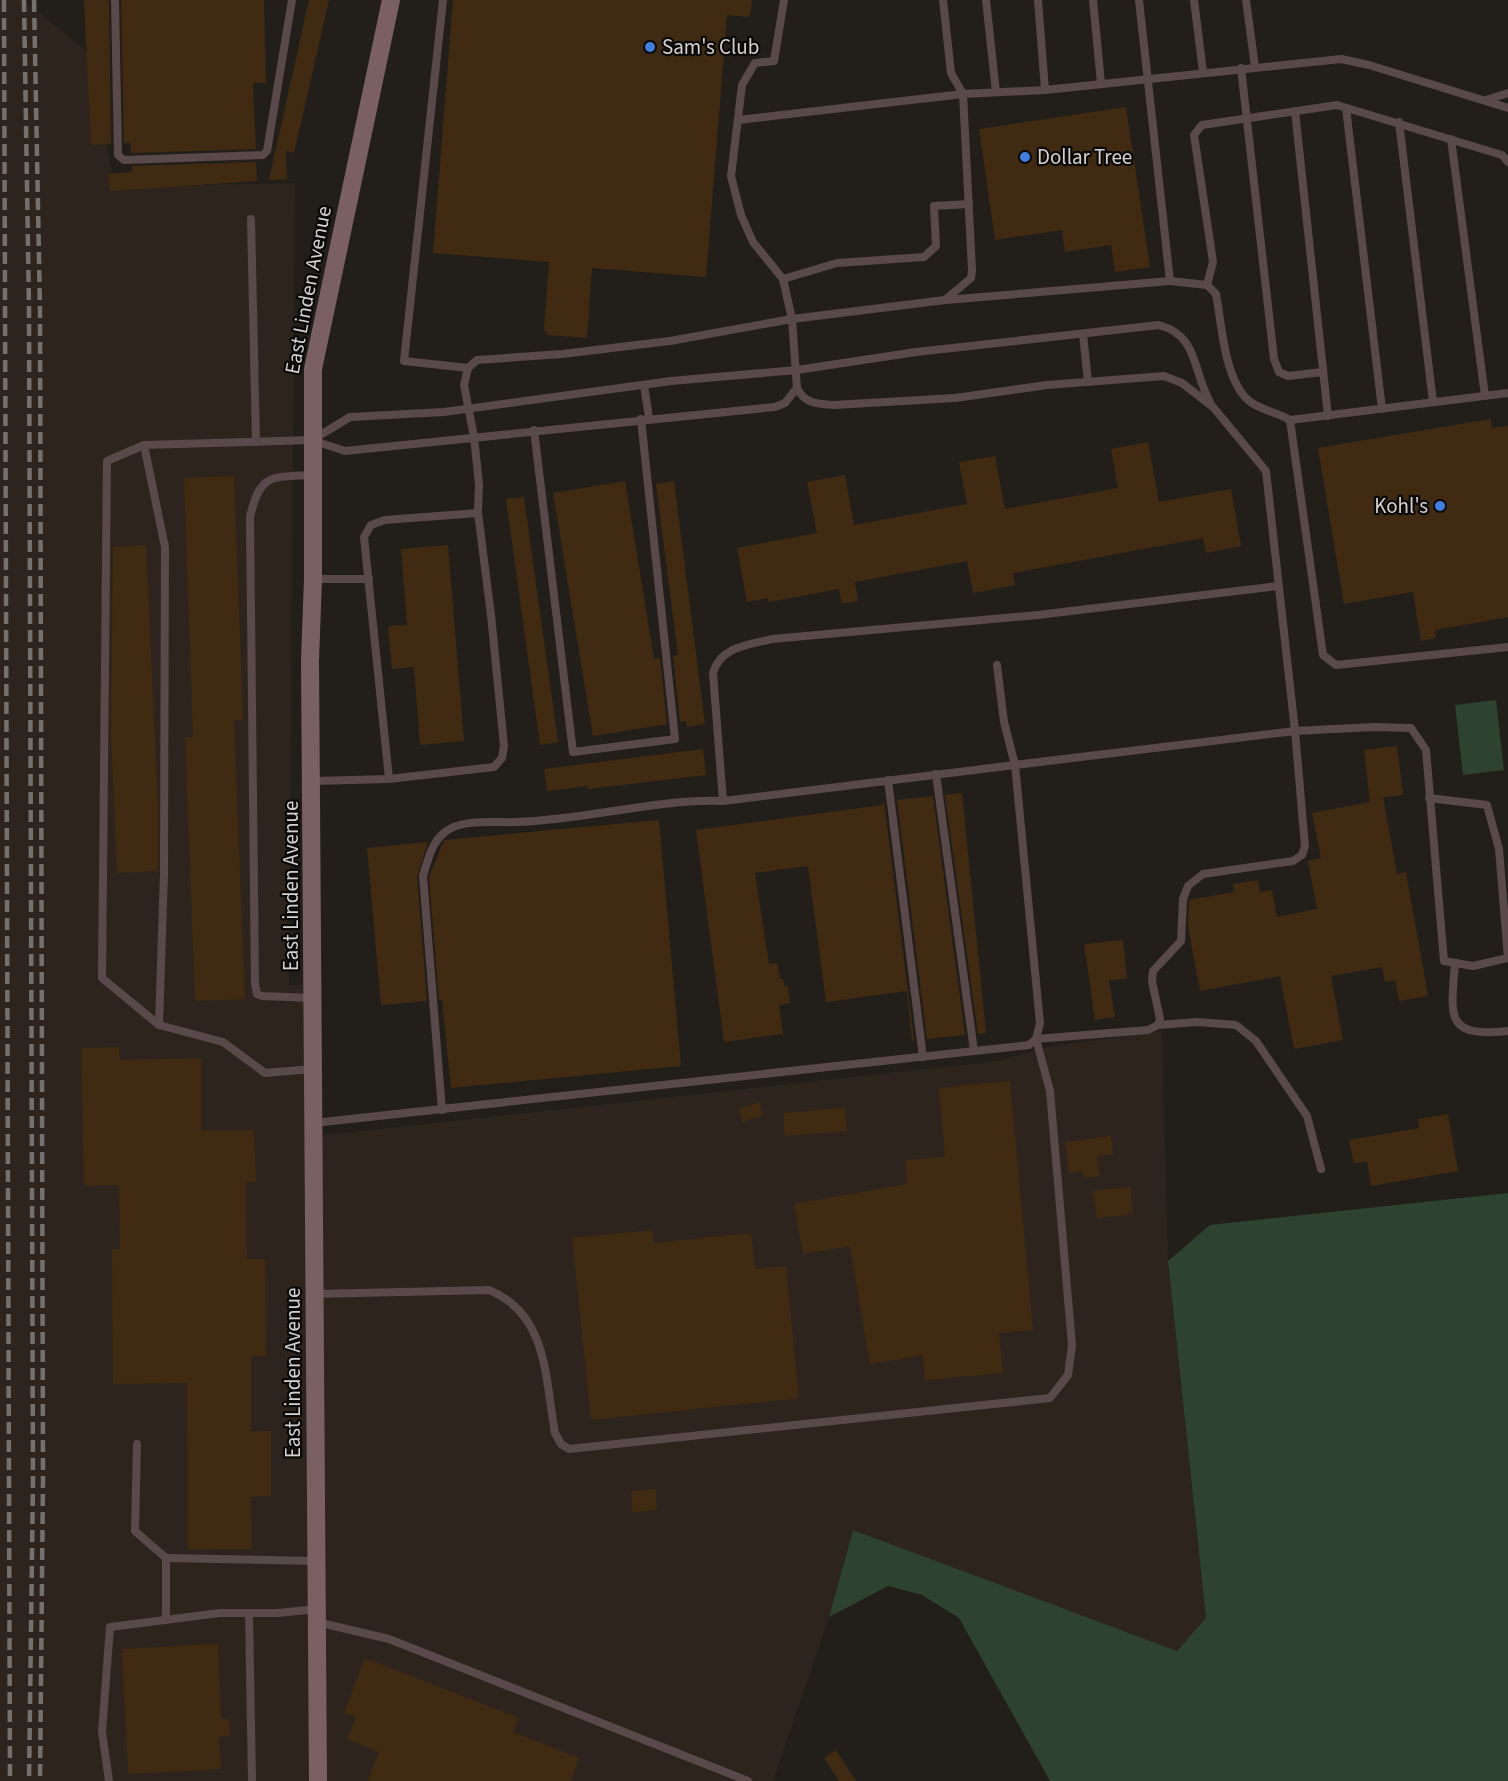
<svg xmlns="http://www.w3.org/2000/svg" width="1508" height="1781" font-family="'Source Sans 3',sans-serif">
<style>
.built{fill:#2d251d}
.green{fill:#2d422f}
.building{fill:#402b12}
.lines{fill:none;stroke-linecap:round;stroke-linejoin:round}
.lane{stroke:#59494b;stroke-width:8}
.secondary{stroke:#7a6063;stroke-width:18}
.rail{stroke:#73706d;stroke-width:4.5;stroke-dasharray:12 6;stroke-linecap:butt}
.shop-dot{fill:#3f7fe0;stroke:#0a0908;stroke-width:2}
.labels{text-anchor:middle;stroke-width:4.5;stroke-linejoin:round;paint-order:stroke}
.poi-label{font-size:21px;fill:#d4d2d0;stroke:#0a0908;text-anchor:start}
.street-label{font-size:21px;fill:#d4d2d0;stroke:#0a0908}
</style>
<rect width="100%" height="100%" fill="#221f1b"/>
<path class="built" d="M0 0H23L93 56 114 187 295 183 289 985H315L317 1136 998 1061 1047 1047 1162 1031 1168 1261 1206 1618 1177 1651 853 1530 829 1617 773 1781H0Z"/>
<g class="green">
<path d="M1496 700 1504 770 1463 775 1455 705Z"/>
<path d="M1508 1193V1781H1050L959 1618 922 1595 888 1586 829 1617 853 1530 1177 1651 1206 1618 1168 1261 1210 1225Z"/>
</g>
<g class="building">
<path d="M84 0H109L111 144 91 145Z"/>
<path d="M121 0H264L266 83H253L256 149 131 153V143H124Z"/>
<path d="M309 0H329L294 153 286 151 287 179 269 180Z"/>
<path d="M453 0H752L750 17 727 15 706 277 592 268 587 338 548 335 544 330 549 262 433 253Z"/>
<path d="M1126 107 1150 267 1115 272 1111 245 1065 252 1062 230 995 240 979 129Z"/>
<path d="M256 162 257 181 110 191 108 174 132 172V166Z"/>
<path d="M1491 419 1492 428 1508 426V617L1435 630 1436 638 1421 641 1413 592 1344 604 1318 448Z"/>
<path d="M1148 442 1159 502 1231 489 1241 546 1206 553 1203 538 1013 573 1015 585 973 593 967 561 855 582 858 601 842 604 839 589 769 602 768 598 747 602 737 548 817 533 807 482 845 475 854 525 967 504 959 462 995 456 1005 509 1118 488 1111 449Z"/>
<path d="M234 476 243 720H234L245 999 195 1001 185 737H193L184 478Z"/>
<path d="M625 481 654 659 660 658 667 724 593 736 553 493Z"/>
<path d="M674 481 705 724 687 727 686 721 680 722 673 656 678 655 656 484Z"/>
<path d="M524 497 558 742 540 745 506 499Z"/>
<path d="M146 545 158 803V871L117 873 111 734 113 547Z"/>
<path d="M448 545 464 741 420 745 414 667 392 669 388 626 407 625 401 549Z"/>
<path d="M1397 746 1403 795 1383 797 1397 874 1406 872 1428 996 1399 1001 1395 980 1385 982 1382 967 1331 976 1343 1040 1294 1049 1280 976 1200 991 1188 926 1189 900 1234 892 1233 884 1258 880 1260 892 1272 890 1277 917 1317 909 1308 861 1321 858 1312 813 1370 802 1364 750Z"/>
<path d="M703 749 706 775 588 789V786L547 791 544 769Z"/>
<path d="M962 793 986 1033 978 1034 945 795Z"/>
<path d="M933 796 965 1035 927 1039 897 800Z"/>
<path d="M884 801 914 1040 912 1041 907 991 826 1002 808 866 755 873 769 964 777 963 780 979H783L784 986H788L790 1003 779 1005 783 1034 724 1042 696 830 882 805Z"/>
<path d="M659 820 681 1066 451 1088 442 1000H439L429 877 442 845 445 840Z"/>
<path d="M428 842 417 877 427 1001 381 1005 367 848Z"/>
<path d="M1123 940 1127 979 1109 980 1115 1017 1095 1020 1084 944Z"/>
<path d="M119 1047 120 1060 201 1058V1130H254L256 1182H246L247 1259H265L266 1356H251V1431H271V1496L251 1497 252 1549 188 1550 187 1383 113 1384 112 1249H120L119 1185 84 1186 81 1048Z"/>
<path d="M1010 1081 1033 1330 999 1333 1003 1373 925 1380 923 1355 870 1364 850 1246 803 1254 794 1204 907 1184 905 1160 945 1157 939 1088Z"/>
<path d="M759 1102 763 1115 743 1122 739 1109Z"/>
<path d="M845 1108 847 1131 785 1136 783 1113Z"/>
<path d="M1448 1114 1458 1171 1371 1186 1367 1161 1354 1164 1349 1140 1419 1128 1418 1119Z"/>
<path d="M1111 1136 1113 1154 1097 1156 1100 1176 1084 1178 1083 1171 1069 1173 1065 1142Z"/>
<path d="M1130 1187 1133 1214 1097 1218 1093 1191Z"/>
<path d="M652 1230 654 1243 751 1233 755 1269 786 1266 799 1398 591 1420 572 1238Z"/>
<path d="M656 1489 657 1510 632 1512 631 1491Z"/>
<path d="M218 1644 221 1719H229L230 1736 219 1737 221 1769 128 1774 122 1649Z"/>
<path d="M365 1658 519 1718 513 1732 579 1758 571 1781H368L379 1752 347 1739 356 1717 344 1713Z"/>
<path d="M836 1750 856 1781H839L824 1758Z"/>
</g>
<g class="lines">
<g class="lane">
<path d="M115 0 118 155 124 160 263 155 267 151 292 0"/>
<path d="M443 0 404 361 468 368"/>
<path d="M986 0 996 92"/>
<path d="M1038 0 1045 90"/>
<path d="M1093 0 1101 83"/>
<path d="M1194 0 1203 72"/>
<path d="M1246 0 1255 67"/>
<path d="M1241 68 1274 359 1279 372 1288 376 1323 372"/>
<path d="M1486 100 1508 93"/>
<path d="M1346 108 1382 409"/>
<path d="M1295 111 1328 416"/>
<path d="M738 120 963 94 951 73 943 0"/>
<path d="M1399 122 1433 402"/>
<path d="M1451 139 1485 396"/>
<path d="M251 219 256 442"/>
<path d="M783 279 837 263 924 257 936 246 934 206 969 204"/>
<path d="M1170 281 1207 285 1216 294C1222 325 1224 378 1248 400 1259 410 1277 412 1290 420L1323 655 1336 665 1508 647"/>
<path d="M1207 285 1213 262 1194 135 1202 125 1337 105 1502 155 1508 162"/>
<path d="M946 300 1170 281 1139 0"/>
<path d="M1083 334 1088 382"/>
<path d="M644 385 649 418"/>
<path d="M1290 420 1508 393"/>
<path d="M534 430 573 752 675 739 641 419"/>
<path d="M312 440 350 417 444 412 671 381 797 370 916 352 1159 325C1199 336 1192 370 1210 402"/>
<path d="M144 445 107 461 102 978 159 1025"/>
<path d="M312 475C271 477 260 473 250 517L255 984 257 994 262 996 313 998"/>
<path d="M313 579H369"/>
<path d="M997 665 1004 722 1015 765 723 801 713 673C720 647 748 645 772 639L1038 615 1278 586"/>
<path d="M936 774 974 1051"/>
<path d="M389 779 364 537 371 525 385 520 478 513"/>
<path d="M888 780 923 1057"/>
<path d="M313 781 389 779 494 767 502 758 504 746 491 615 478 513 479 484 474 437 464 385 468 368 477 360 562 354 670 341 792 319 945 300 971 278 972 270 963 94 1045 90 1341 59 1369 65 1508 108"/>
<path d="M1455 963C1451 1016 1444 1038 1508 1031"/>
<path d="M1158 1025 1197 1022 1236 1025 1256 1041 1307 1116 1321 1169"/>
<path d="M313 1069 265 1073 223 1042 159 1025 164 873 165 547 144 445 312 440 345 451 775 407 785 403 797 388"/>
<path d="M442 1110 423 876C428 860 431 843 445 832 462 818 497 823 517 822 586 820 653 799 723 801"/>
<path d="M314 1123 1029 1045 1036 1039 1040 1023 1015 765 1295 731 1266 471 1213 407 1182 383 1164 376 1047 385 955 398 834 405C817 404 805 404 797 388L792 319 783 279 753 242 741 215 731 176 742 85 755 63 774 61 784 0"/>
<path d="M315 1294 489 1290C548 1314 545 1378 555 1433L561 1444 569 1449 1050 1398 1068 1375 1072 1345 1050 1091 1036 1039 1148 1030 1158 1025 1160 1019 1152 981 1153 971 1181 941 1183 899 1188 886 1203 874 1293 861 1302 855 1305 846 1295 731 1373 727 1411 728 1426 750 1444 961 1473 966 1508 958 1499 849 1487 805 1429 798"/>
<path d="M137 1444 135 1531 166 1558V1620"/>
<path d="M166 1558 317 1561"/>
<path d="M249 1613 252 1781"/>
<path d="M317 1622 389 1639 748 1781"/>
<path d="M109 1781 102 1732 110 1627 220 1613H278L317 1609"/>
</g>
<path class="secondary" d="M318 1781 310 660 313 579V369L391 0"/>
<g class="rail">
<path d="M4 0 10 1781"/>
<path d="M24 0 29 309 33 1479 29 1781"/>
<path d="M34 0 40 310 43 1479 40 1781"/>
</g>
</g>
<g class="shop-dot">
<circle cx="650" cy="47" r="6"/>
<circle cx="1025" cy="157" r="6"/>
<circle cx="1440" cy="506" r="6"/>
</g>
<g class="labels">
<g class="poi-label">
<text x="662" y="54">Sam's Club</text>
<text x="1037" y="164">Dollar Tree</text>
<text x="1428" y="513" text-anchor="end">Kohl's</text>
</g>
<g class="street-label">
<text transform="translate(308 290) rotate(-79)" y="7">East Linden Avenue</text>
<text transform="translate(291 886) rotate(-90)" y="7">East Linden Avenue</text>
<text transform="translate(293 1373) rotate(-90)" y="7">East Linden Avenue</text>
</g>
</g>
</svg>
